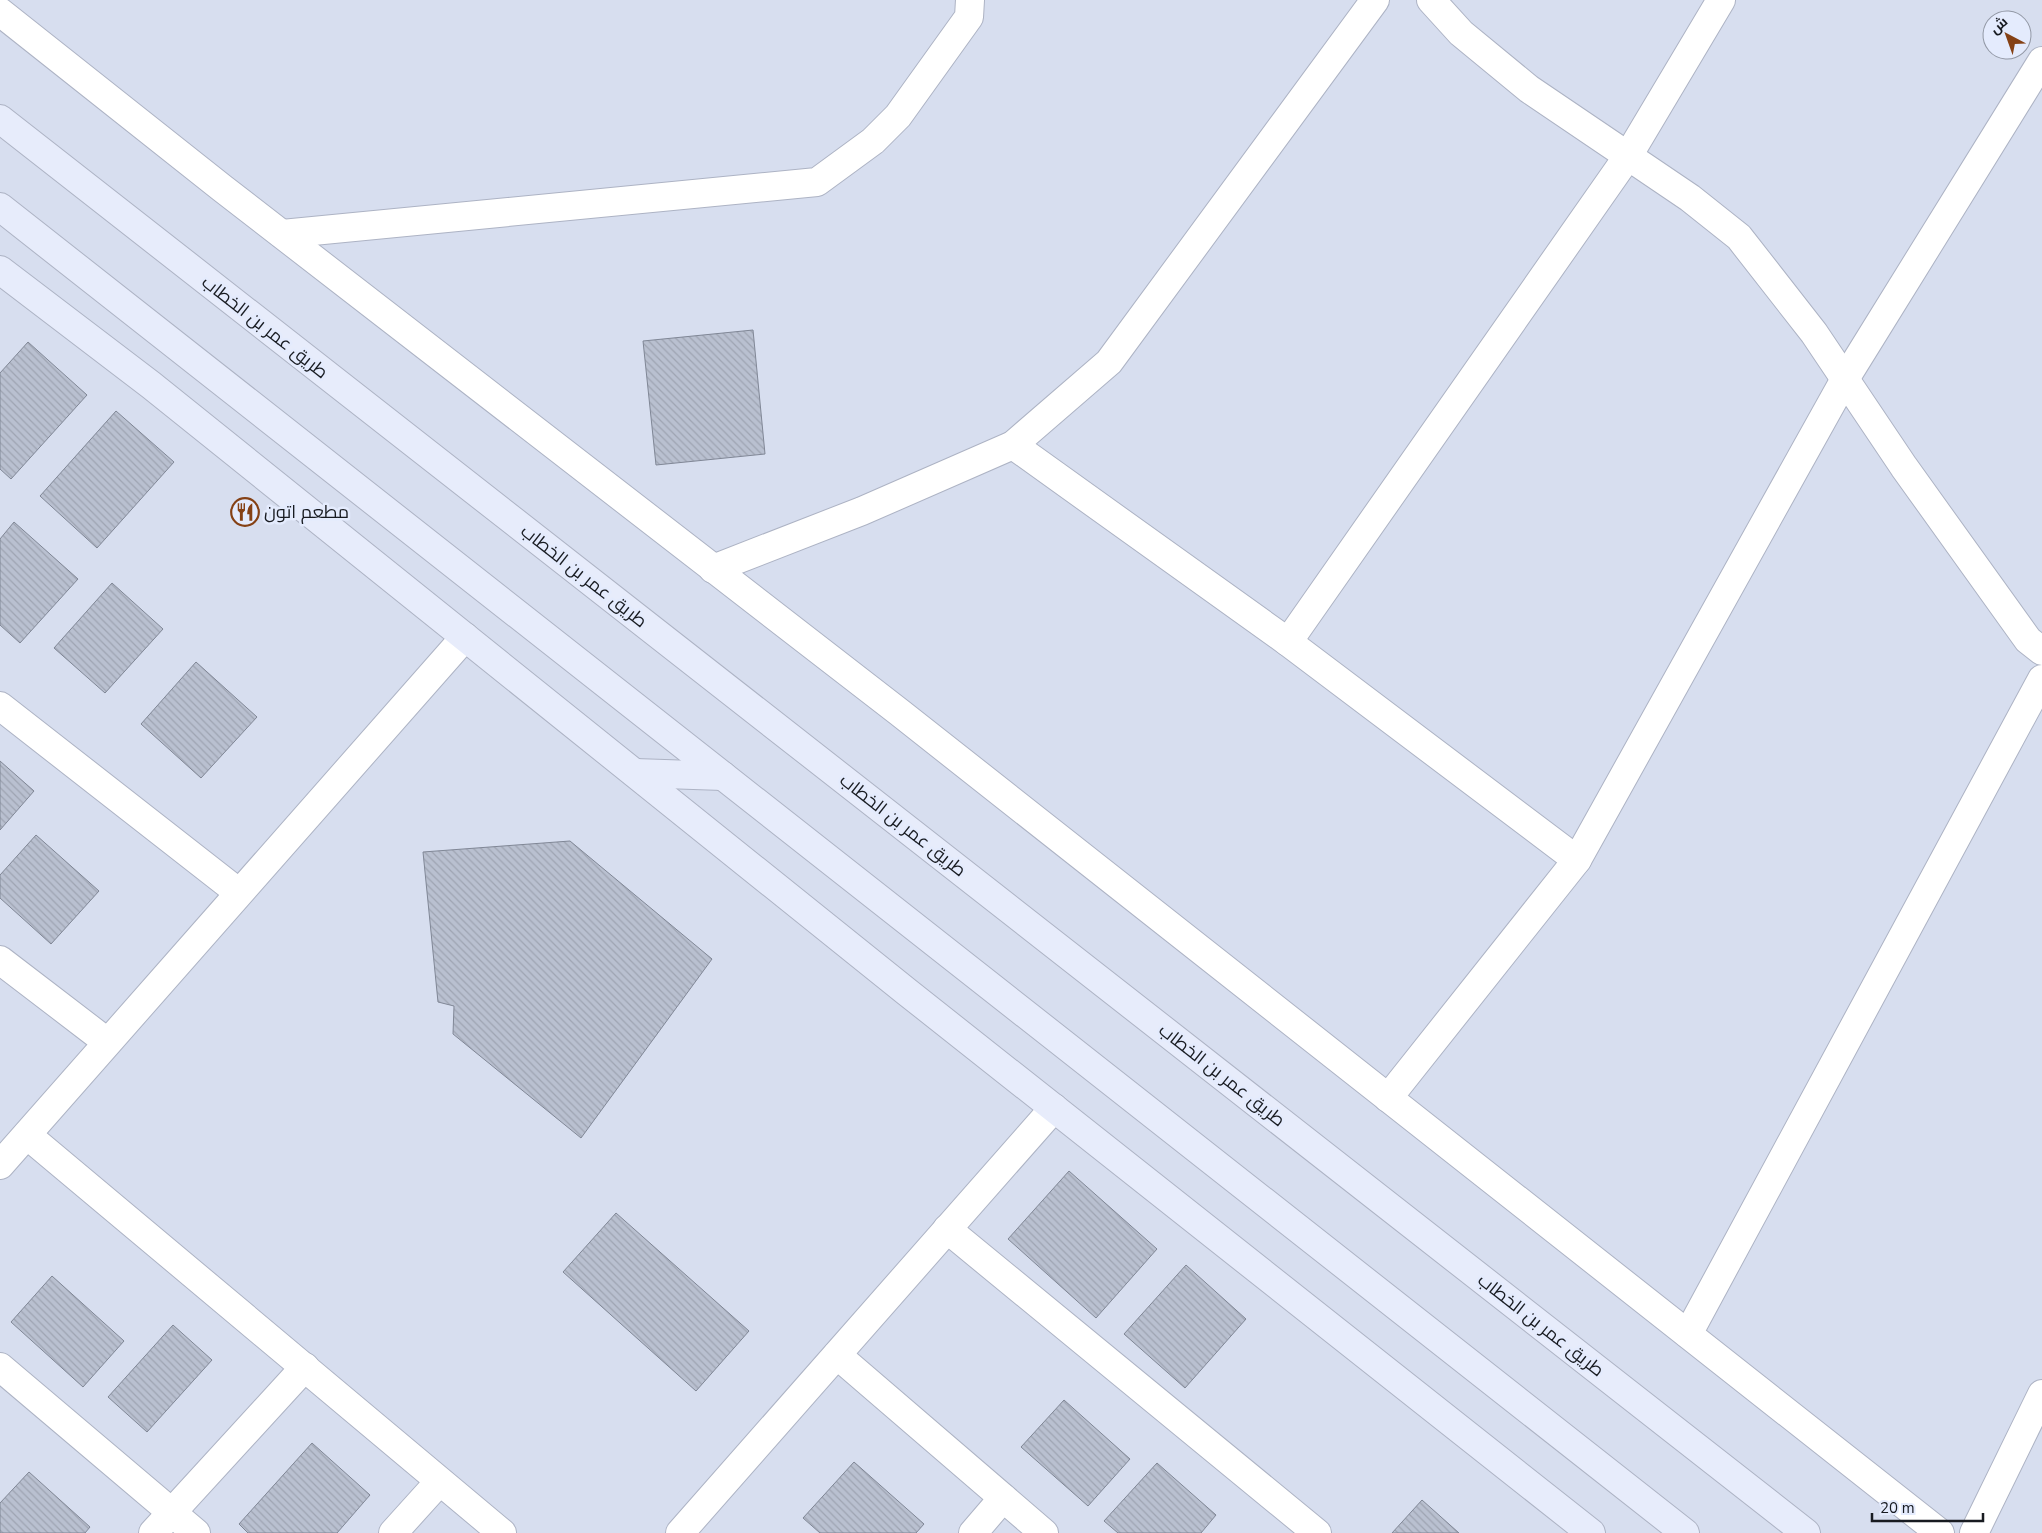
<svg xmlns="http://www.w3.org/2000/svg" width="2042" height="1533" font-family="'Nunito Sans',Cairo,sans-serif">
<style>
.building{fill:url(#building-back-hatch);stroke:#808796}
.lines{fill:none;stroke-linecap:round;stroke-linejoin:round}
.street-casing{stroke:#adb3c4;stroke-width:30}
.secondary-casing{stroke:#adb3c4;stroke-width:30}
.street{stroke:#fff;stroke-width:28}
.secondary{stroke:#e7ecfb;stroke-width:28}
.labels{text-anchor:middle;stroke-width:5;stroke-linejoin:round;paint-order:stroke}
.street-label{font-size:18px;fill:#181b21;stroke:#e4ebfd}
.poi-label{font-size:18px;fill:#181b21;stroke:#e4ebfd;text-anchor:start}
</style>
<defs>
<pattern id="building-back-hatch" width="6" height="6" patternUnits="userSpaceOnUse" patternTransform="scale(1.25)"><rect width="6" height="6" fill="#b9c0d0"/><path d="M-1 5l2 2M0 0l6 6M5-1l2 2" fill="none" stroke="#9ea4b2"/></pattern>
</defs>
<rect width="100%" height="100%" fill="#d7deef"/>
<g class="building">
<path d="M753 330 765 454 656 465 643 341Z"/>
<path d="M28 342 87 395 11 479 0 469V373Z"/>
<path d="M116 411 174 462 97 548 40 496Z"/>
<path d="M14 522 78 579 20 643 0 625V539Z"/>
<path d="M112 583 163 629 105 693 54 648Z"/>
<path d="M196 662 257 717 201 778 141 724Z"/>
<path d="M0 761 34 791 0 830Z"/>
<path d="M36 835 99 891 51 944 0 898V875Z"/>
<path d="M570 841 712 959 581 1138 453 1034 454 1006 438 1002 423 852Z"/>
<path d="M1069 1171 1157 1249 1096 1318 1008 1239Z"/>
<path d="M616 1213 749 1331 696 1391 563 1272Z"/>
<path d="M1186 1265 1246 1319 1185 1388 1124 1334Z"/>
<path d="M52 1276 124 1341 83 1387 11 1322Z"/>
<path d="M173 1325 212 1360 147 1432 108 1397Z"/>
<path d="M1064 1400 1130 1459 1088 1506 1021 1447Z"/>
<path d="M312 1443 370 1495 337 1533H248L239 1524Z"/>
<path d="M854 1462 924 1524 916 1533H820L803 1518Z"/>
<path d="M1157 1463 1216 1515 1201 1533H1118L1104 1521Z"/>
<path d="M29 1472 90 1527 85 1533H0V1503Z"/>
<path d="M1422 1500 1459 1533H1392Z"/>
</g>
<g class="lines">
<defs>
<g id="street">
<path d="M1431 0 1461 33 1529 89 1690 198 1739 237 1814 333 1904 467 2028 640 2042 651"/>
<path d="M0 12 222 188 899 712 1940 1533"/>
<path d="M282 234 817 182 873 141 898 116 969 17 970 0"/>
<path d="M1013 445 1288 642 1577 860"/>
<path d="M713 569 862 511 1013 445 1109 362 1375 0"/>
<path d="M1288 642 1628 156 1721 0"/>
<path d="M0 706 238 892"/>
<path d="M0 960 107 1042"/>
<path d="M1388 1098 1577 860 1845 379 2042 61"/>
<path d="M27 1135 502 1533"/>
<path d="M0 1165 465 637"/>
<path d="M947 1229 1317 1533"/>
<path d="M1688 1334 2042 679"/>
<path d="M837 1355 1044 1533"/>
<path d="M0 1367 196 1533"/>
<path d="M153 1533 305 1367"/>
<path d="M393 1533 439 1482"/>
<path d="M680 1533 1054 1108"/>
<path d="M973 1533 1003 1498"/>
<path d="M1974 1533 2042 1394"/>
</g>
<g id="secondary">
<path d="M0 119 1806 1533"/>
<path d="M0 207 1685 1533"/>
<path d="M0 270 151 385 907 992 1591 1533"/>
<path d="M635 773 723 776"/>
</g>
</defs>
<use href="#street" class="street-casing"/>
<use href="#secondary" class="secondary-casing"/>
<use href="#street" class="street"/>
<use href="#secondary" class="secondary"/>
</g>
<defs>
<symbol id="restaurant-ring" viewBox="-11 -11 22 22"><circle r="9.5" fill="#e4ebfd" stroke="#854115" stroke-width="1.5"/><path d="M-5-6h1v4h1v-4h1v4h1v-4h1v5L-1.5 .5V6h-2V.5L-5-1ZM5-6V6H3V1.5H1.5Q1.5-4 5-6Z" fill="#854115"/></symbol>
</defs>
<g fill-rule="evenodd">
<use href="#restaurant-ring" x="229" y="496" width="32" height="32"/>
</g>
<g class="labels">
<g class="street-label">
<text transform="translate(265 327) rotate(38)" y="6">طريق عمر بن الخطاب</text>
<text transform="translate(584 576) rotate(38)" y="6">طريق عمر بن الخطاب</text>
<text transform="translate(903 825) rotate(38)" y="6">طريق عمر بن الخطاب</text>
<text transform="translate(1222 1075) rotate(38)" y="6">طريق عمر بن الخطاب</text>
<text transform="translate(1541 1325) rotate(38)" y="6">طريق عمر بن الخطاب</text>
</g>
<g class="poi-label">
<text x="264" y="518">مطعم اتون</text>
</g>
</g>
<g transform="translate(2007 35) rotate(319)"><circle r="24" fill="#e4ebfd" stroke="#9298a5"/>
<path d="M0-4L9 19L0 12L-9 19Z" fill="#854115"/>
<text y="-8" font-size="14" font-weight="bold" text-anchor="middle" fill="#181b21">ش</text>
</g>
<path d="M1872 1513v8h111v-8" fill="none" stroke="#181b21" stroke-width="2.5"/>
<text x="1880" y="1513" font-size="15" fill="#181b21" stroke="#e4ebfd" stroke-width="4" paint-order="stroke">20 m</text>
</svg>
